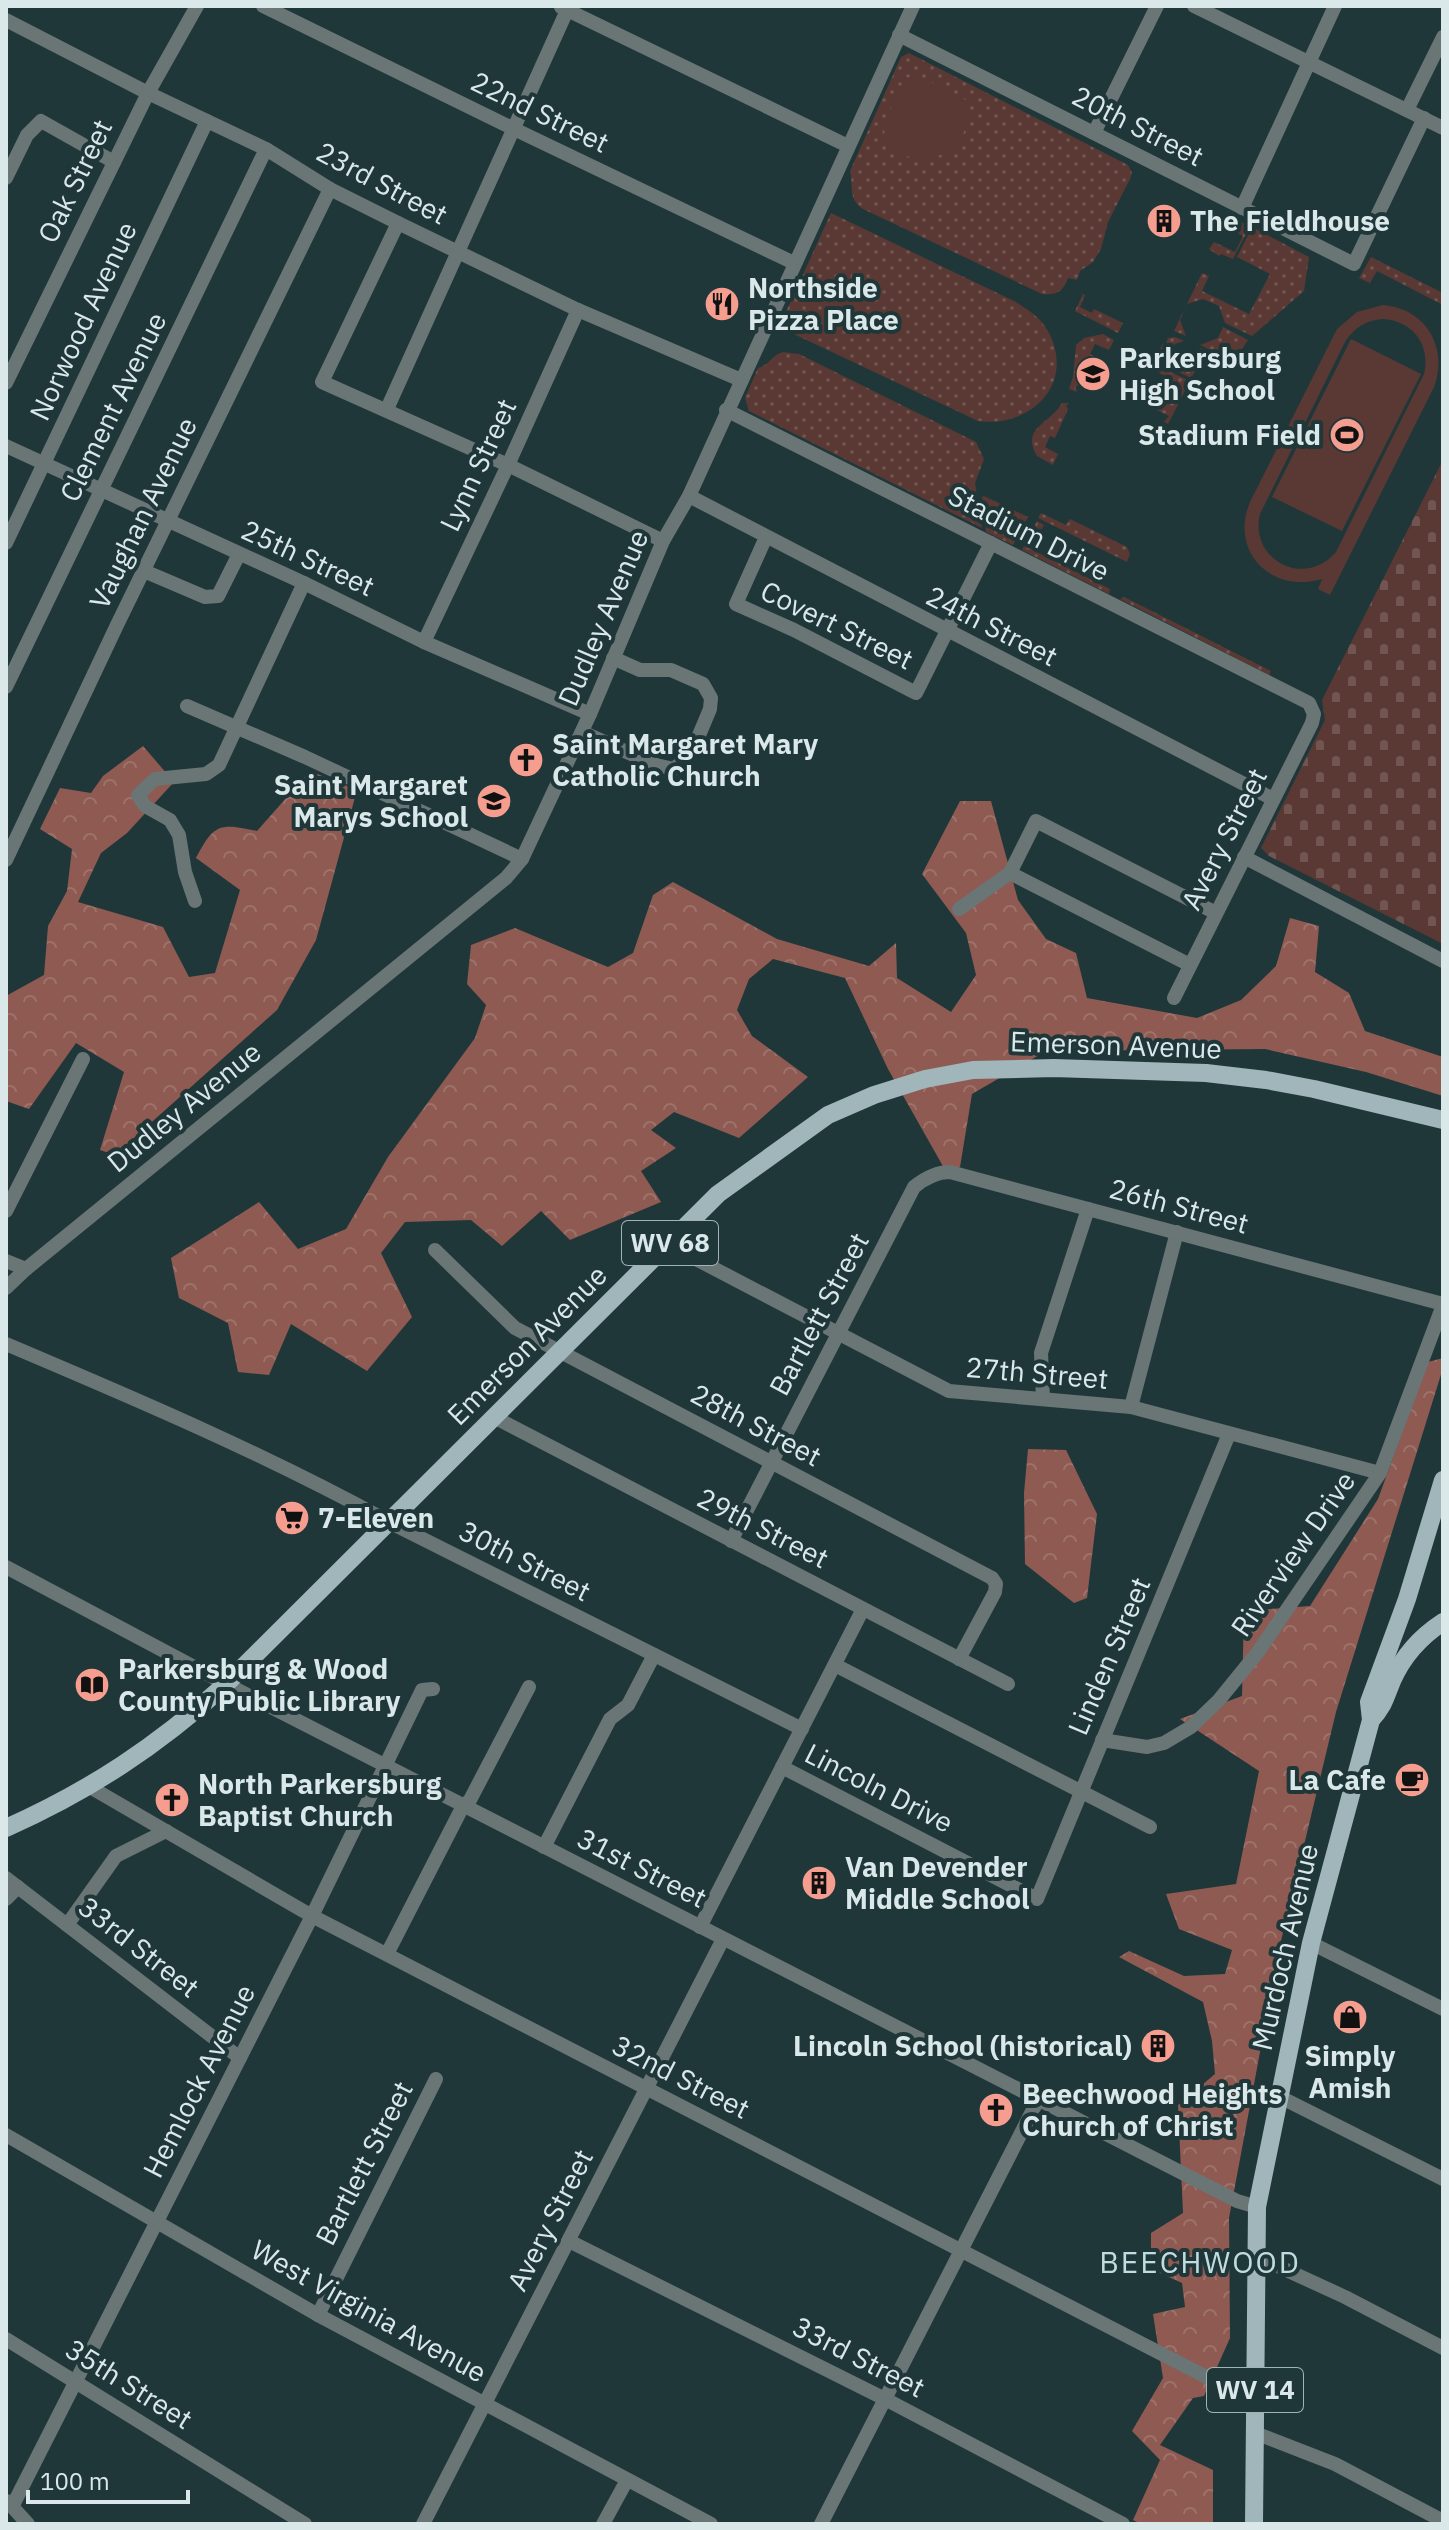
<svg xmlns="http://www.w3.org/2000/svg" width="1449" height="2530" font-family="'IBM Plex Sans',sans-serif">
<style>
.grass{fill:url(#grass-dots)}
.forest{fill:url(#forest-crowns)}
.cemetery{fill:url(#cemetery-stones)}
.park{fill:#5a3833;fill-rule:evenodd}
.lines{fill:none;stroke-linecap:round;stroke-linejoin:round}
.minor{stroke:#6a7576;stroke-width:14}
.major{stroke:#a0b6ba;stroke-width:18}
.labels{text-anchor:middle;stroke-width:8;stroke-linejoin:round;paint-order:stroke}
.shield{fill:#20373a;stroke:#a2b3b5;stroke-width:2}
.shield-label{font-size:26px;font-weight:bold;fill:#dae8ea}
.street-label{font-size:28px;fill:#dae8ea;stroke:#20373a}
.poi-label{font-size:28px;font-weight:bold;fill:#dae8ea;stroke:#20373a;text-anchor:start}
.neighbourhood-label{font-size:30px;letter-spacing:2px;fill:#c1dce0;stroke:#20373a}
</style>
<defs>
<pattern id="grass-dots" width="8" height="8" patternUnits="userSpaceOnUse" patternTransform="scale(2)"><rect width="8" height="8" fill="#5a3833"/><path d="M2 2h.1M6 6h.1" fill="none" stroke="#715551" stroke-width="1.8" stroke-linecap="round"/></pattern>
<pattern id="forest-crowns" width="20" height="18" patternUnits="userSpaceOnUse" patternTransform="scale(2)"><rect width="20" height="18" fill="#8e5a52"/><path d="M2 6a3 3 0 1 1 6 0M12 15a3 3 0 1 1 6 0" fill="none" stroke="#9d726b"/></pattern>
<pattern id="cemetery-stones" width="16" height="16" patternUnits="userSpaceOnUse" patternTransform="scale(2)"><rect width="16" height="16" fill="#5a3833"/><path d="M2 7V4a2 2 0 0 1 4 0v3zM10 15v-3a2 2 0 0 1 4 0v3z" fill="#715551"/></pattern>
</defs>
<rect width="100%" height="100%" fill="#20373a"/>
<g class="grass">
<path d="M909 53 1128 165 1132 173 1130 179 1108 222 1101 249 1093 262 1080 271 1077 280 1068 278C1063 292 1057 295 1042 294L863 209C847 198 854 186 850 171L901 57Z"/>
<path d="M831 213 1016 302C1030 311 1044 320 1051 337 1073 388 1028 428 978 421L779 327Z"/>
<path d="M1232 218 1250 226 1233 259 1221 254 1219 256 1209 249 1214 242 1235 252 1243 236 1227 227Z"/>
<path d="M1252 227 1309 257 1304 291 1252 336 1225 323 1219 306 1203 299 1187 304 1180 320 1186 336 1174 331 1202 273 1209 276 1202 291 1249 314 1270 274 1237 257Z"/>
<path d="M1371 257 1443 293V305L1377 271 1370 283 1359 278Z"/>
<path d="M1083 294 1085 295 1080 307 1092 313 1094 309 1123 323 1118 333 1075 311Z"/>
<path d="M1223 327 1248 340 1241 350 1225 357 1200 345 1218 338Z"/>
<path d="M1103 334 1114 340 1109 350 1095 344 1090 354 1094 356 1081 384 1075 387 1077 392 1069 389 1073 377 1076 345 1084 338Z"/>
<path d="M1175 337 1184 341 1175 344 1170 355 1175 367 1185 371 1196 367 1201 357 1198 349 1201 348 1218 358V361L1197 368 1191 378 1172 369 1166 343 1168 338Z"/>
<path d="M1163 343 1168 371 1190 381 1168 424 1164 422 1169 416 1147 405 1156 386 1161 389 1167 378 1151 367Z"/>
<path d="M783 352 799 354 976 442 984 459 975 483 982 528 749 411 745 398 758 368C768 366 772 355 783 352Z"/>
<path d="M1062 403H1069L1066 406 1068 409 1055 438 1050 436 1045 447 1058 454 1053 465 1037 456C1021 427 1049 425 1062 403Z"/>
<path d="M984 496 1028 517 1013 545 986 532 982 497Z"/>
<path d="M1041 513 1066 525 1070 519 1127 547 1130 554 1127 562 1038 518Z"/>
<path d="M1037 521 1044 525 1040 532 1036 531 1031 539 1038 544 1035 551 1110 589 1109 594 1022 550Z"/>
<path d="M1124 597 1271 671 1269 675 1120 599Z"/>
</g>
<g class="forest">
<path d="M143 746 174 782 127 833 101 853 78 902 163 927 189 977 215 973 240 890 196 858C214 823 220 823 257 831L310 771 357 790 316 940 277 1010 115 1155 100 1150 124 1072 76 1043 29 1109 6 1101V996L44 975 48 926 67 891 72 849 40 829 60 788 91 793 103 776Z"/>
<path d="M960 801H991L1018 900 1046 939 1076 953 1087 998 1197 1018 1241 1000 1276 966 1290 918 1319 926 1315 972 1349 993 1365 1031 1443 1057V1096L1366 1072 1265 1049 1046 1051 972 1094 960 1167 944 1168 888 1069 845 978 773 959 749 979 737 1010 752 1036 808 1077 739 1138 674 1112 651 1130 676 1148 641 1171 661 1202 570 1240 541 1211 502 1246 471 1220 405 1222 381 1253 412 1317 367 1371 291 1324 269 1375 238 1372 228 1323 179 1298 171 1258 259 1202 298 1249 346 1229 388 1157 475 1038 486 1005 467 984 471 945 515 928 608 967 633 953 653 895 673 882 777 939 869 966 896 943 897 978 951 1012 976 975 966 933 922 874Z"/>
<path d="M1443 1358V1368L1336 1712 1280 1945 1229 2218 1230 2338 1204 2396 1193 2398 1160 2445 1213 2470V2524H1141L1133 2520 1160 2460 1132 2431 1163 2378 1153 2314 1185 2307 1182 2283 1151 2269V2233L1183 2213 1178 2105 1215 2074 1212 2041 1203 2002 1119 1957 1129 1951 1184 1976 1225 1974 1232 1950 1179 1929 1166 1894 1236 1884 1259 1771 1180 1719 1242 1696 1244 1611 1310 1606 1378 1499 1428 1362Z"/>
<path d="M1028 1449 1066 1450 1097 1514 1087 1598 1074 1603 1025 1564 1024 1493Z"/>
</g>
<path class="cemetery" d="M1443 460V944L1269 856 1261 848 1325 720 1322 700Z"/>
<g class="park">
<path d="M917 75 966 100C976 134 946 166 910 157 901 155 894 149 887 144L883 125 904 79Z"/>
<path d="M1383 305C1425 308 1449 347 1434 387L1330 595 1318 589 1322 579C1272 594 1229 552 1250 502L1337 329 1357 312ZM1383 319C1413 321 1431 345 1424 374L1336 552C1305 589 1249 560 1260 514L1345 342C1354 328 1366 320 1383 319Z"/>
<path d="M1351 339 1421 374 1342 531 1272 497Z"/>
</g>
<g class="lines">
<g class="minor">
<path d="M263 6 514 129 794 263"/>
<path d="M1194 6 1443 128"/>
<path d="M561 7 848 146"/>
<path d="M6 20 148 93 266 149 330 189 398 223 578 310 741 380"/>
<path d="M899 35 1354 264 1424 118"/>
<path d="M1407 110 1443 37"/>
<path d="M1094 133 1157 6"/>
<path d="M6 178 27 135 41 121 114 162"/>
<path d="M1242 208 1335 6"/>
<path d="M398 223 322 382 508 465 663 541"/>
<path d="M6 383 148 93 197 6"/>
<path d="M387 409 569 6"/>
<path d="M726 410 1309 703 1314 714 1312 723 1174 998"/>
<path d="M6 446 304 583 424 642 590 714"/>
<path d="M689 496 1273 799"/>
<path d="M766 537 736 604 794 630 916 693 991 543"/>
<path d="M6 543 207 121"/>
<path d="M144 571 205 597 218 596 239 554"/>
<path d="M424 642 508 465 578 310"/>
<path d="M6 687 266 149"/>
<path d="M187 706 305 757 522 859"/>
<path d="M582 732 656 765 674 769 692 752 710 709 711 698 703 684 671 670H640L613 658"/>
<path d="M1244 857 1443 961"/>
<path d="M6 860 117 625 330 189"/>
<path d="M1010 873 1190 965"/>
<path d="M195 901 185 872 179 835 170 820 145 806 138 795 155 779 206 774 219 765 304 583"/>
<path d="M959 909 1010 873 1036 821 1216 913"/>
<path d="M6 1211 83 1059"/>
<path d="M669 1245 949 1391 1131 1407 1380 1473"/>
<path d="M435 1250 515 1328 992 1578 996 1584 995 1592 959 1659"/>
<path d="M6 1261 26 1269"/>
<path d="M6 1288 26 1269 506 878 522 859 590 714 663 541 689 496 913 6"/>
<path d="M6 1344C136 1399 265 1454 389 1522L802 1729"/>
<path d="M1043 1399 1041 1353 1088 1209"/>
<path d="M1131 1407 1177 1232"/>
<path d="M494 1417 1008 1684"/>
<path d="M731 1541 914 1187C925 1178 936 1172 950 1172L1443 1304"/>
<path d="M6 1567 226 1684 1237 2201 1257 2207"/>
<path d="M835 1665 1150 1827"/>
<path d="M1102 1740 1147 1747 1164 1743 1191 1727 1219 1700 1258 1652 1380 1473 1443 1305"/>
<path d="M782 1767 1037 1899 1229 1434"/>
<path d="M90 1787 312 1916 1255 2402"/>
<path d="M544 1847 610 1719 628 1705 654 1655"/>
<path d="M6 1878 240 2058"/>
<path d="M6 1899 18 1887"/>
<path d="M67 1925 116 1856 166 1831"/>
<path d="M700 1927 863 1609"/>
<path d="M1311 1943 1443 2009"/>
<path d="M387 1954 463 1806 470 1800 529 1687"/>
<path d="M1280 2097 1443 2179"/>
<path d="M6 2135 318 2315 711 2524"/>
<path d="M569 2241 885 2399 1123 2524"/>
<path d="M1256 2256 1345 2297 1443 2348"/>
<path d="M318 2315 436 2079"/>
<path d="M6 2339 305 2524"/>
<path d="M1255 2433 1335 2464 1443 2521"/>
<path d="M7 2501 28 2524"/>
<path d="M13 2505 312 1916 422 1690 433 1689"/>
<path d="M423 2524 723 1939"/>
<path d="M603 2524 627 2480"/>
<path d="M821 2524 1038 2100"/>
</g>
<g class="major">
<path d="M1371 1720C1384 1706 1385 1698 1392 1681 1403 1656 1420 1637 1443 1622"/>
<path d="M6 1828C91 1790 157 1746 226 1684L718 1194 828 1115 874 1095 925 1079 973 1070 1054 1068 1206 1073 1266 1080 1314 1089 1443 1120"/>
<path d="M1254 2524 1257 2207 1311 1943 1371 1720 1369 1702 1407 1599 1443 1480"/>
</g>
</g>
<defs>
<symbol id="building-disc" viewBox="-11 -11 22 22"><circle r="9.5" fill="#f59d8e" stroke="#20373a"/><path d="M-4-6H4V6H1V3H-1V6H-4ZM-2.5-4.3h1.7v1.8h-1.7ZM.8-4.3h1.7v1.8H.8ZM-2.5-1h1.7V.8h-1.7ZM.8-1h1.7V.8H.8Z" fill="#111"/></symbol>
<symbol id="restaurant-disc" viewBox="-11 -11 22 22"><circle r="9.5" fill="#f59d8e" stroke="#20373a"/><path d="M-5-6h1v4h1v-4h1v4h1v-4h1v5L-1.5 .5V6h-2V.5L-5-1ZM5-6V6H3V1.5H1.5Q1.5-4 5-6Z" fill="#111"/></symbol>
<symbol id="school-disc" viewBox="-11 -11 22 22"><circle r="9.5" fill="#f59d8e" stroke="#20373a"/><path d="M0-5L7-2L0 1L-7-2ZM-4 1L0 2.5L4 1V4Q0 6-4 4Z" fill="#111"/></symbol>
<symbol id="stadium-disc" viewBox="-11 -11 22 22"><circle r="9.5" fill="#f59d8e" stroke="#20373a"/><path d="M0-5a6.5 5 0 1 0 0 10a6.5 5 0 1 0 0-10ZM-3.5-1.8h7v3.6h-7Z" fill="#111"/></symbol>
<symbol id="church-disc" viewBox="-11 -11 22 22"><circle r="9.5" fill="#f59d8e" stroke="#20373a"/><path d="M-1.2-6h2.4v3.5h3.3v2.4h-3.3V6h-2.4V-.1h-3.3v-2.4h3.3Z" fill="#111"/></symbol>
<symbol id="supermarket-disc" viewBox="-11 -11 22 22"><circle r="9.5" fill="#f59d8e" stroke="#20373a"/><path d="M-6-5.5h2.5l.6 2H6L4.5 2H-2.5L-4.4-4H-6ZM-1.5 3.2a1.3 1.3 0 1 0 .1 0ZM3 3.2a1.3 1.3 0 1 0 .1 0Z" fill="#111"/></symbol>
<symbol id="library-disc" viewBox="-11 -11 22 22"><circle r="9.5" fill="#f59d8e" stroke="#20373a"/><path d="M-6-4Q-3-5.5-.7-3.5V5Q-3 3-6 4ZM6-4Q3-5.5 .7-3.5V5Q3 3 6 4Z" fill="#111"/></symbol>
<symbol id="cafe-disc" viewBox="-11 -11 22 22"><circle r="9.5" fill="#f59d8e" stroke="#20373a"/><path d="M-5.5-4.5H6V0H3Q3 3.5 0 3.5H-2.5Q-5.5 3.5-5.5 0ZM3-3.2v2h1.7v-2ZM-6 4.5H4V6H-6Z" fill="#111"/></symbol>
<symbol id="shop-disc" viewBox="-11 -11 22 22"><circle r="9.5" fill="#f59d8e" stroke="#20373a"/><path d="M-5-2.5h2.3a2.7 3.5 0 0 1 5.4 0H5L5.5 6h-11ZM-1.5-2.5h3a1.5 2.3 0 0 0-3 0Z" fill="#111"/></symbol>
</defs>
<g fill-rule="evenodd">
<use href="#building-disc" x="1144" y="201" width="40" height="40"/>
<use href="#restaurant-disc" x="702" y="284" width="40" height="40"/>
<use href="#school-disc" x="1073" y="354" width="40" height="40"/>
<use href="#stadium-disc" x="1327" y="415" width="40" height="40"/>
<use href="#church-disc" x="506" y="740" width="40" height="40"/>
<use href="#school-disc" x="474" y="781" width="40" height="40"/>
<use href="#supermarket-disc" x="272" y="1498" width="40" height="40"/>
<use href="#library-disc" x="72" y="1665" width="40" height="40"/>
<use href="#cafe-disc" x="1392" y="1760" width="40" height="40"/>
<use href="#church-disc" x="152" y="1780" width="40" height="40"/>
<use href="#building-disc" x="799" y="1863" width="40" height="40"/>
<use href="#shop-disc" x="1330" y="1997" width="40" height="40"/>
<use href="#building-disc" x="1138" y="2026" width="40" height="40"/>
<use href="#church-disc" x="976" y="2090" width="40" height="40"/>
</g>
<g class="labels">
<g class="shield">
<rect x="622" y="1221" width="96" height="44" rx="6"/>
<rect x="1207" y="2368" width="96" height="44" rx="6"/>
</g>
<g class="shield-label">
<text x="670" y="1252">WV 68</text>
<text x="1255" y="2399">WV 14</text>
</g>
<g class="street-label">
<text transform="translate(540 112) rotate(26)" y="10">22nd Street</text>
<text transform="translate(1138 126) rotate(27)" y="10">20th Street</text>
<text transform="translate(75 181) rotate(-64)" y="10">Oak Street</text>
<text transform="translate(382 183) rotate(28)" y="10">23rd Street</text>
<text transform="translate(83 321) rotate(-65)" y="10">Norwood Avenue</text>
<text transform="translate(113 407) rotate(-64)" y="10">Clement Avenue</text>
<text transform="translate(478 465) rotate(-65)" y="10">Lynn Street</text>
<text transform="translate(143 513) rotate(-64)" y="10">Vaughan Avenue</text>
<text transform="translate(1029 533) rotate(27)" y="10">Stadium Drive</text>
<text transform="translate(308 558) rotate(25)" y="10">25th Street</text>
<text transform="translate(603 618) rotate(-67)" y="10">Dudley Avenue</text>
<text transform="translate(837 625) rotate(26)" y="10">Covert Street</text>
<text transform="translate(992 626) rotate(27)" y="10">24th Street</text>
<text transform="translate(1224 839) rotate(-63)" y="10">Avery Street</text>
<text transform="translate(1116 1045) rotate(2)" y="10">Emerson Avenue</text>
<text transform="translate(184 1107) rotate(-39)" y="10">Dudley Avenue</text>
<text transform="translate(1179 1206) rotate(15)" y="10">26th Street</text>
<text transform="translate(819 1314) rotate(-62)" y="10">Bartlett Street</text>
<text transform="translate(527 1345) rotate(-45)" y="10">Emerson Avenue</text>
<text transform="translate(1037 1373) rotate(5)" y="10">27th Street</text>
<text transform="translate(756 1425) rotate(28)" y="10">28th Street</text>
<text transform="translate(763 1528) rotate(27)" y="10">29th Street</text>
<text transform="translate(1293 1554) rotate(-55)" y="10">Riverview Drive</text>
<text transform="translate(525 1561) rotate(27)" y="10">30th Street</text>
<text transform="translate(1109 1656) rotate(-67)" y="10">Linden Street</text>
<text transform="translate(879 1788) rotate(27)" y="10">Lincoln Drive</text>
<text transform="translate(642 1868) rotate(27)" y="10">31st Street</text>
<text transform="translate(139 1947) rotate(38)" y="10">33rd Street</text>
<text transform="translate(1285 1947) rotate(-77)" y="10">Murdoch Avenue</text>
<text transform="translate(681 2077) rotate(27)" y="10">32nd Street</text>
<text transform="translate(199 2081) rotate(-63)" y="10">Hemlock Avenue</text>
<text transform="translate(364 2163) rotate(-63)" y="10">Bartlett Street</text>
<text transform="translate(550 2220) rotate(-63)" y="10">Avery Street</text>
<text transform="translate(369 2311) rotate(29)" y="10">West Virginia Avenue</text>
<text transform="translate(859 2357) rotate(27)" y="10">33rd Street</text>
<text transform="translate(129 2384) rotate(32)" y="10">35th Street</text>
</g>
<g class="poi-label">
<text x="1190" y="231">The Fieldhouse</text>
<text x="748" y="298">Northside<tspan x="748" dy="32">Pizza Place</tspan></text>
<text x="1119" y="368">Parkersburg<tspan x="1119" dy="32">High School</tspan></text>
<text x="1321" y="445" text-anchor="end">Stadium Field</text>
<text x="552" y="754">Saint Margaret Mary<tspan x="552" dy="32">Catholic Church</tspan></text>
<text x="468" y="795" text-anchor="end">Saint Margaret<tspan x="468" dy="32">Marys School</tspan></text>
<text x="318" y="1528">7-Eleven</text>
<text x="118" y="1679">Parkersburg &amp; Wood<tspan x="118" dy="32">County Public Library</tspan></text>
<text x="1386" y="1790" text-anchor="end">La Cafe</text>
<text x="198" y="1794">North Parkersburg<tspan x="198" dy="32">Baptist Church</tspan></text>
<text x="845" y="1877">Van Devender<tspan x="845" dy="32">Middle School</tspan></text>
<text x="1132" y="2056" text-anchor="end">Lincoln School (historical)</text>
<text x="1350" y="2066" text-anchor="middle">Simply<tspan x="1350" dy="32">Amish</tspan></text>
<text x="1022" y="2104">Beechwood Heights<tspan x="1022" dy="32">Church of Christ</tspan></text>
</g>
<g class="neighbourhood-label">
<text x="1200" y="2273">BEECHWOOD</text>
</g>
</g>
<rect width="1449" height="2530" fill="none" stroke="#dae8ea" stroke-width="16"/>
<path d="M28 2490v12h160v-12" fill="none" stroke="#dae8ea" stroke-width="4"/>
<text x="40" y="2490" font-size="24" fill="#dae8ea" stroke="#20373a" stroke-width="6" paint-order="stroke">100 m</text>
</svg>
